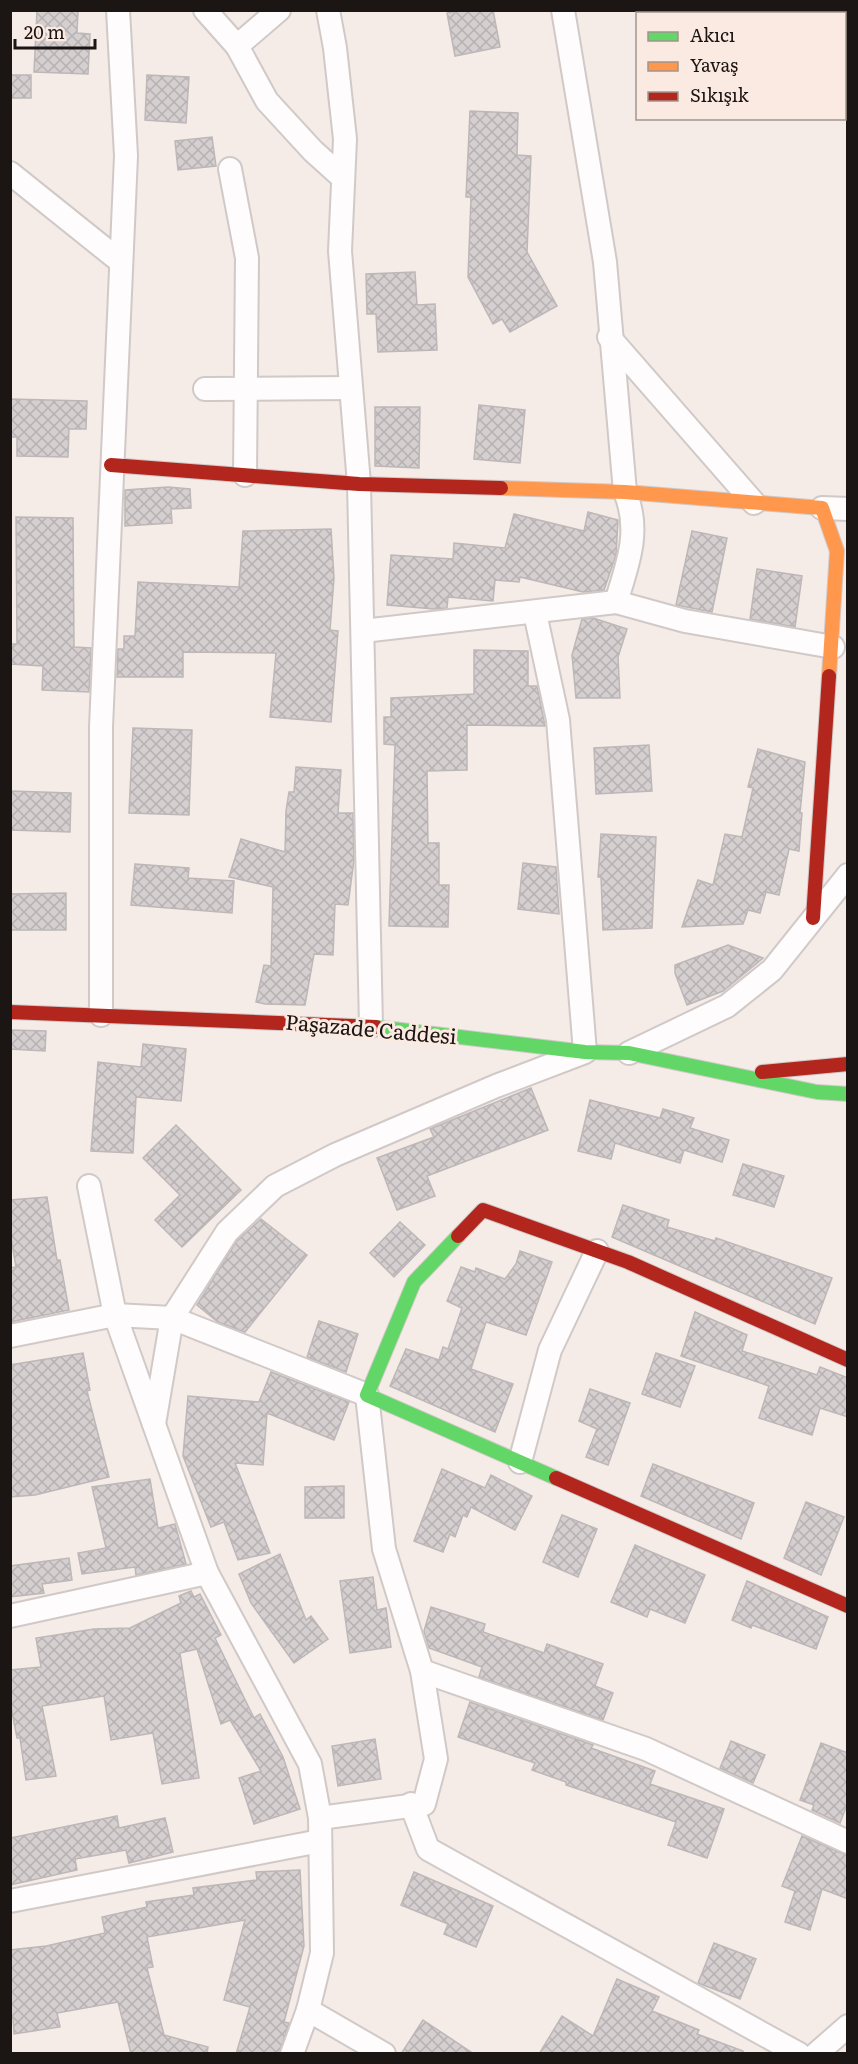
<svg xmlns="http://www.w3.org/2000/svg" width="858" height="2064" font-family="Literata,serif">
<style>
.building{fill:url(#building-cross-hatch);stroke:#bdb7b8;stroke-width:1.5}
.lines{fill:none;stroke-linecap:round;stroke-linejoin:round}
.street-casing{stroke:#d0c9c7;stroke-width:26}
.fast-casing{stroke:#d0c9c7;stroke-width:16}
.slow-casing{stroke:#d0c9c7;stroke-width:16}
.jam-casing{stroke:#d0c9c7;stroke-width:16}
.street{stroke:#fefcfc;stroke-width:22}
.fast{stroke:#63d668;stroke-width:14}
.slow{stroke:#ff974d;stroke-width:14}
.jam{stroke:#b3261e;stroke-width:14}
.labels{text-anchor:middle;stroke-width:6;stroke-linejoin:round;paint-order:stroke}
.street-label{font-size:21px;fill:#1b1513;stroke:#fbeae2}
</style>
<defs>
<pattern id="building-cross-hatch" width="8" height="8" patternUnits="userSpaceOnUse" patternTransform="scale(1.5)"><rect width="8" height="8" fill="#d5cfd0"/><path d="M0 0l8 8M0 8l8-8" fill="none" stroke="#b6b1b2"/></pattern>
</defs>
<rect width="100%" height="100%" fill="#f5ece8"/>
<g class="building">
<path d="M37 10H78L77 33 90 34 88 74 34 72Z"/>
<path d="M463 10H493L500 47 455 56 447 13Z"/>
<rect x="10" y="75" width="21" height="23"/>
<path d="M147 75 189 77 186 123 145 120Z"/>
<path d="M470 111 518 113 517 155 531 156 527 252 557 306 510 332 502 319 493 324 468 277 471 197H466Z"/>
<path d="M212 137 216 166 178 170 175 141Z"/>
<path d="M415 272 417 305 435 304 437 350 378 352 376 314H367L366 274Z"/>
<path d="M10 399 87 401 86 429H69L68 457 17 456V437H10Z"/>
<path d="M479 405 525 410 520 463 474 459Z"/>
<path d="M375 407H420L419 468 375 466Z"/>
<path d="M168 487 190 489 191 508 171 509 172 523 125 526V490Z"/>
<path d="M588 512 618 520 616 555 604 590 583 592 520 577 519 582 495 580 493 601 448 597 447 608 434 609 387 605 391 555 453 559 454 543 505 548 514 514 584 531Z"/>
<path d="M16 517 73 518 74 647 91 648 89 692 42 690 43 666 10 664V644H17Z"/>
<path d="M331 529 334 578 330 630 338 631 331 722 270 717 276 653 183 652V677H117L118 649H124V636H135L138 582 239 587 243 531Z"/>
<path d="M692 531 727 538 712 612 676 605Z"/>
<path d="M757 569 802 576 795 627 750 619Z"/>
<path d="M593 618 627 629 618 657 620 698H576L572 655 582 619Z"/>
<path d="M474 650 528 651V686H537L545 726 467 725V770L427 771 428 843H439V885H449L448 927 389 926 395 745 384 744V717H391V698L474 694Z"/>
<path d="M133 728 192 730 189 815 129 813Z"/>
<path d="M649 745 652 791 596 794 594 748Z"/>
<path d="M758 749 805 762 800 813H802L799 851 789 849 779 895 766 892 760 913 748 910 743 924 682 927 698 880 713 885 725 834 742 837 753 788 748 787Z"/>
<path d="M296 767 341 770 338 813H353L354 860 348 905 335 904 333 955 314 954 305 1005 265 1004 256 1002 264 965 271 966 273 887 229 877 241 839 285 852 286 811 289 792H294Z"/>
<path d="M10 791 71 793 70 832 10 830Z"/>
<path d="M601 834 656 837 652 928 603 930 601 877H598Z"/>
<path d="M523 863 556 867 559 914 518 909Z"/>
<path d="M135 864 189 868 188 878 234 881 232 913 131 905Z"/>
<path d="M66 893V930H10V894Z"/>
<path d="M728 945 763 958 723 991 687 1005 675 973V965Z"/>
<path d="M10 1030 46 1031 45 1051 10 1049Z"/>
<path d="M143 1044 186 1049 181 1101 136 1097 133 1153 91 1151 98 1062 141 1067Z"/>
<path d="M531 1088 548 1130 427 1176 435 1196 397 1210 377 1158 434 1137 430 1129Z"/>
<path d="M590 1100 660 1118 663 1109 694 1118 690 1128 729 1140 722 1162 684 1150 680 1163 615 1143 611 1159 578 1151Z"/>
<path d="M176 1125 241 1190 182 1247 155 1220 180 1195 143 1158Z"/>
<path d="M743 1164 784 1176 774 1207 733 1195Z"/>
<path d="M47 1197 57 1260H60L69 1310 10 1322V1268L16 1267 10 1232V1200Z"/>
<path d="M623 1205 669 1220 667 1227 715 1241 716 1238 832 1278 815 1324 612 1237Z"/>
<path d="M261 1219 307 1255 245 1332 218 1322 197 1305 236 1242Z"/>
<path d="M400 1222 425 1245 394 1277 370 1253Z"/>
<path d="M520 1251 552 1262 526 1335 486 1322 471 1369 513 1384 495 1432 390 1386 406 1349 439 1360 443 1347 448 1349 462 1308 447 1301 461 1267 475 1272 476 1268 505 1279 516 1264Z"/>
<path d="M695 1312 747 1335 742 1351 817 1375 820 1367 848 1378V1417L820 1408 812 1435 759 1418 769 1386 681 1356Z"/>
<path d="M319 1321 358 1334 346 1372 307 1357Z"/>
<path d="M83 1353 90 1390 87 1391 109 1477 35 1495 10 1497V1365Z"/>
<path d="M656 1353 695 1366 680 1407 642 1394Z"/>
<path d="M271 1372 349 1402 334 1440 267 1413 263 1465 235 1463 270 1553 238 1560 224 1522 211 1527 183 1456 188 1396 259 1402Z"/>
<path d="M590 1389 630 1403 608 1465 586 1457 597 1429 579 1421Z"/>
<path d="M653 1464 754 1503 741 1539 641 1496Z"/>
<path d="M442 1469 485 1488 491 1475 532 1496 515 1530 471 1507 467 1517 463 1515 455 1537 450 1534 443 1552 414 1541Z"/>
<path d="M150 1479 158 1528 175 1524 186 1564 136 1575 135 1567 82 1574 78 1553 106 1548 92 1487Z"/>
<path d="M344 1486V1518H305V1487Z"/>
<path d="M806 1502 844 1517 821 1575 784 1558Z"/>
<path d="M562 1515 597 1529 578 1577 543 1562Z"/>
<path d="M635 1545 705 1575 685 1623 650 1609 647 1617 611 1602Z"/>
<path d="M280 1554 306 1620 311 1616 328 1639 294 1663 251 1603 239 1574Z"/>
<path d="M69 1558 72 1580 42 1584 44 1593 10 1597V1566Z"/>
<path d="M373 1577 377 1610 386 1608 391 1647 350 1653 340 1581Z"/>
<path d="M747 1581 828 1617 816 1649 752 1625 751 1628 732 1620Z"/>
<path d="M191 1591 194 1597 200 1594 221 1635 215 1638 254 1718 260 1714 283 1757 300 1809 254 1824 239 1778 261 1771 230 1720 221 1724 197 1649 180 1653 199 1778 162 1784 153 1733 111 1740 104 1696 42 1706 56 1776 26 1780 20 1738H17L10 1702V1670L41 1667 36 1638 94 1629 130 1628 181 1603 179 1596Z"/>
<path d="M431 1607 485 1624 483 1632 544 1653 547 1644 603 1664 595 1686 613 1693 603 1720 479 1677 482 1667 429 1648 424 1631Z"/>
<path d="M470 1702 593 1745 591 1748 655 1771 650 1784 724 1809 707 1858 668 1845 676 1822 566 1785V1782L532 1770 535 1763 458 1737Z"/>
<path d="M375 1739 381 1779 338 1786 332 1746Z"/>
<path d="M731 1741 765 1755 753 1783 720 1768Z"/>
<path d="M821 1743 848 1753V1802L840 1823 812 1810 814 1805 800 1800Z"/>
<path d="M117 1816 119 1828 165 1818 173 1852 129 1863 126 1850 75 1859 77 1870 10 1885V1838Z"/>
<path d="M802 1836 848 1856V1899L822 1889 810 1930 785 1922 795 1891 782 1886Z"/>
<path d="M300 1870 304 1946 284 2022 289 2023 279 2054H236L250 2007 224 2000 245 1920 147 1937 153 1967 147 1968 164 2035 208 2047 207 2054H131L118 2002 57 2013 60 2027 14 2034 13 2018H10V1950L46 1946 105 1933 102 1917 147 1907 146 1902 194 1895 193 1888 257 1880 256 1872Z"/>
<path d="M414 1872 493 1906 476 1947 444 1934 448 1924 401 1905Z"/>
<path d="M714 1943 756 1959 740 1999 698 1983Z"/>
<path d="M617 1979 659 1997 652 2011 699 2030 697 2034 743 2051V2054H539L562 2016 593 2036Z"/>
<path d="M423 2020 474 2054H401Z"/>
</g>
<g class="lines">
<defs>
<g id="street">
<path d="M205 10 237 46"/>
<path d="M279 10 237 46 267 101 313 151 343 178"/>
<path d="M328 10 335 48 345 139 340 251 359 484 371 1026"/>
<path d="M563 10 605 262 625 492C641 530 628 564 616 602"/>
<path d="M230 169 247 258 245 475"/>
<path d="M10 173 121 262"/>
<path d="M609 337 754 503"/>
<path d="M205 389 351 388"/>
<path d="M822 508 848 509"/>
<path d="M363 631 616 602 685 621 833 647"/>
<path d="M101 1015V727L126 156 118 10"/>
<path d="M629 1053 727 1006 772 970 848 875"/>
<path d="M89 1186 115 1315 207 1573 310 1764 320 1818 322 1953 308 2010 292 2054"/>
<path d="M10 1336 115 1315 172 1318 367 1395 384 1549 422 1671 436 1759 424 1804 320 1818"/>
<path d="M154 1424 172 1318 227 1232 275 1186 335 1155 496 1086 585 1052 558 720 535 613"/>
<path d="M520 1462 550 1350 597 1251"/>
<path d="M10 1616 207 1573"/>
<path d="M422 1671 646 1749 848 1842"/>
<path d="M411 1804 428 1849 799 2054"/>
<path d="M10 1901 320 1841"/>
<path d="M308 2010 384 2054"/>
<path d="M816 2054 848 2026"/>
</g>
<g id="fast">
<path d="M376 1027 585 1052 629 1053 817 1092 848 1094"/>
<path d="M458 1236 414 1282 367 1395 556 1478"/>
</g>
<path id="slow" d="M501 488 625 492 822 508 837 551 829 676"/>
<g id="jam">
<path d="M111 465 359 484 501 488"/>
<path d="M813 918 829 676"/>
<path d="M10 1012 376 1027"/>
<path d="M762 1072 848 1064"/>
<path d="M458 1236 483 1210 628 1262 848 1360"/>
<path d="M556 1478 848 1606"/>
</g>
</defs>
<use href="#street" class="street-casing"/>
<use href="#fast" class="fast-casing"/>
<use href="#slow" class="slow-casing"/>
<use href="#jam" class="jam-casing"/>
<use href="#street" class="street"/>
<use href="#fast" class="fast"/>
<use href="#slow" class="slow"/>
<use href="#jam" class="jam"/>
</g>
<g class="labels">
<g class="street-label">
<text transform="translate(371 1030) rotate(5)" y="7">Paşazade Caddesi</text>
</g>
</g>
<rect width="858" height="2064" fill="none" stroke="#1b1513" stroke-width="24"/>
<rect x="636" y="12" width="210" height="108" fill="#fbeae2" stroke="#a1958f" stroke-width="1.5"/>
<rect x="648" y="32" width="30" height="9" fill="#63d668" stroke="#a1958f" stroke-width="1.5"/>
<text x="690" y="42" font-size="18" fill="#1b1513">Akıcı</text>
<rect x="648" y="62" width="30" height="9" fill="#ff974d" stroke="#a1958f" stroke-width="1.5"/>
<text x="690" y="72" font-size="18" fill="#1b1513">Yavaş</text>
<rect x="648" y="92" width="30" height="9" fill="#b3261e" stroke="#a1958f" stroke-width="1.5"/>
<text x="690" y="102" font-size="18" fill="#1b1513">Sıkışık</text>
<path d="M15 39v9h80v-9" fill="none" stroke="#1b1513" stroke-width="3"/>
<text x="24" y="39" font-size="18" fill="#1b1513" stroke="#fbeae2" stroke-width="4.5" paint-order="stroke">20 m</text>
</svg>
